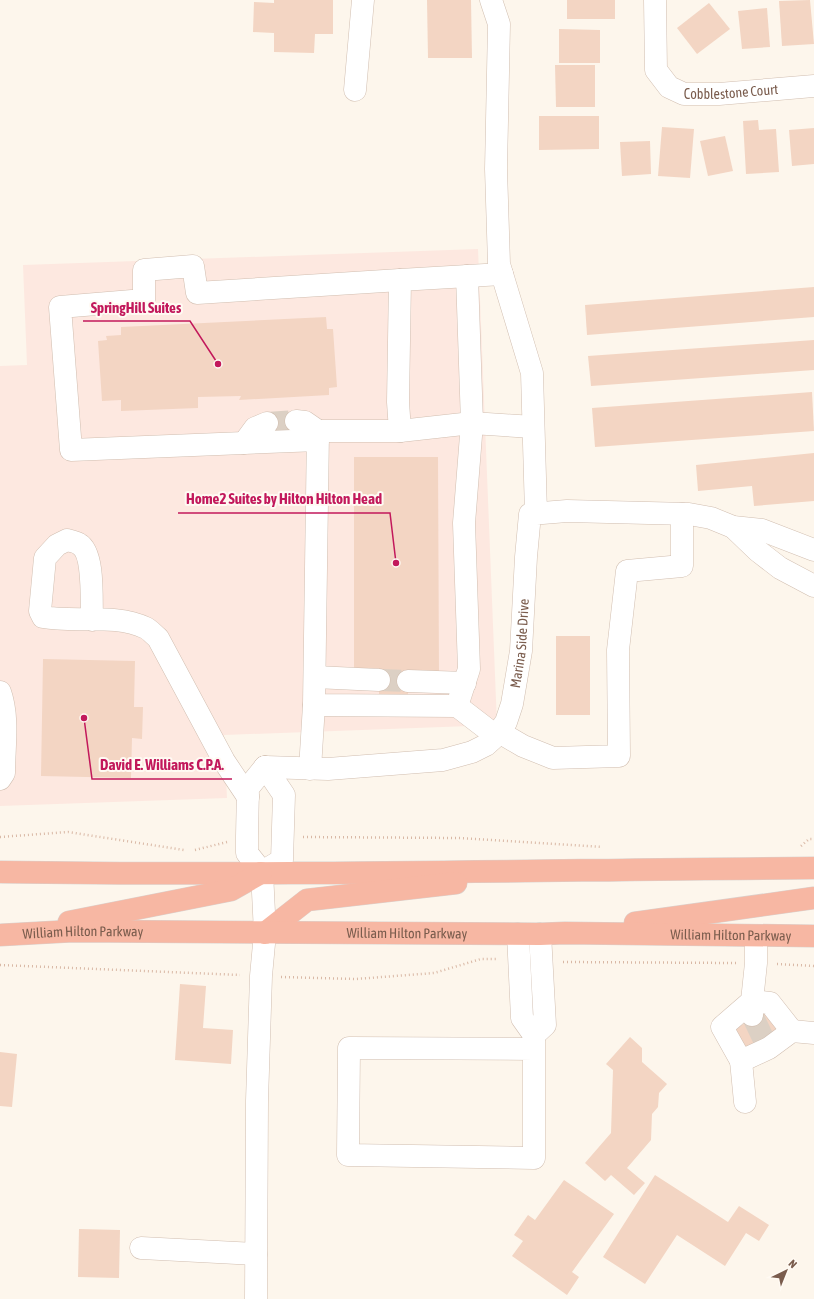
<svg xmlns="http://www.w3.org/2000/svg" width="814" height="1299" font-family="'Asap Condensed',sans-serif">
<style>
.commercial{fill:#fde8e0}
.building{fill:#f3d5c3}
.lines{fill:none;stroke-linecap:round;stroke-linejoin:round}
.minor-tunnel{stroke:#dcd0c4;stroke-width:22;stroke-dasharray:22 11;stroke-linecap:butt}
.minor-casing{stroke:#d1beb0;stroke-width:23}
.highway-casing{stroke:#dad1cd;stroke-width:23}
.path{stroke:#d9b8a5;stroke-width:2.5;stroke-dasharray:1 3;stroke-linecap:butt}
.minor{stroke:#fff;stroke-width:22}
.highway{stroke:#f7b7a3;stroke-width:22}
.labels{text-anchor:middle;stroke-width:4;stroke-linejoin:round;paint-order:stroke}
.street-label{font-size:14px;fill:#7a5c4d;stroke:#fffaf3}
.leader{fill:none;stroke:#c2185b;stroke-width:1.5}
.callout-dot{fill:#c2185b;stroke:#fffaf3;stroke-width:1.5}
.callout-label{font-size:15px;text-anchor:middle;font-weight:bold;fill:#c2185b;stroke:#fffaf3;stroke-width:4;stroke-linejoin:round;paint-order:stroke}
</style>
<rect width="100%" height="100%" fill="#fdf6ec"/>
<path class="commercial" d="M478 249 497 725 224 735 227 798 0 806V366L27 365 23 265Z"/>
<g class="building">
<path d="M274 0H333V34H315L314 53 274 52V33L253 32 254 2 274 3Z"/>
<path d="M427 0H471L472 58H428Z"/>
<rect x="567" y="0" width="48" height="19"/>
<path d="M810 0 814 44 782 46 779 1Z"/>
<path d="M709 3 730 29 697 54 677 28Z"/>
<path d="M767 8 770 47 742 49 738 11Z"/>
<path d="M559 29 600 30V63H559Z"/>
<path d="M555 65H595V107H556Z"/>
<path d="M539 116H599V149L539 150Z"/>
<path d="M758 120 759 130 776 129 779 172 746 174 743 121Z"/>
<path d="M662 127 694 129 690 178 658 176Z"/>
<path d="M814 128V164L792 166 789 130Z"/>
<path d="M725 136 733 171 708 176 700 141Z"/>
<path d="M650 141 651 174 622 176 620 142Z"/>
<path d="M814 287V317L587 335 585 305Z"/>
<path d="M326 317 327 329H333L337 387 329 388V395L239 400 241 396 198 397V408L121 411V400L102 401 98 341 107 340 106 336 121 335V327Z"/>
<path d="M814 340V370L591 386 588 356Z"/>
<path d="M812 392 814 431 595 447 592 408Z"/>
<path d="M814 453V501L754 506 752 486 698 491 696 465Z"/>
<path d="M354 457H438L439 677 408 681V696H379V668H354Z"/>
<rect x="556" y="636" width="34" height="79"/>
<path d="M43 659 135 661 134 707H143L142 739 132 738 131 778 41 776Z"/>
<path d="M180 984 206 986 203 1028 233 1030 231 1064 175 1060Z"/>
<path d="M771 1010 782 1030 739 1053 728 1032Z"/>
<path d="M630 1037 642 1048V1062L667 1084 659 1093 658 1107 652 1114 651 1140 627 1168 645 1183 634 1195 611 1175 605 1181 585 1163 611 1133 613 1070 606 1064Z"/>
<path d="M0 1052 17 1054 12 1107 0 1106Z"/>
<path d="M655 1175 728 1222 739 1206 769 1225 759 1241 746 1233 725 1266 677 1235 645 1284 603 1257Z"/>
<path d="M564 1180 614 1214 572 1272 579 1277 567 1295 512 1256 523 1241 514 1235 528 1215 535 1220Z"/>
<path d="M79 1229 120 1230 119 1278 78 1277Z"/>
</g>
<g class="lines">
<g class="minor-tunnel">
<path d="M267 423 296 421"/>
<path d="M379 680 408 681"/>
<path d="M754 1019 764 1040"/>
</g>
<defs>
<g id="minor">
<path d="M491 0 499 24 496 169 499 264 532 373 536 513"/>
<path id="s1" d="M655 0 656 70 669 87 684 94H719L814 86"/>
<path d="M355 90 363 0"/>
<path d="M502 274 400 280 398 402 400 431 472 423 533 427"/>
<path d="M296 421 305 422 318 431"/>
<path d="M400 431H318L314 705 457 706 496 736"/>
<path d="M318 440 71 450 60 307 144 300V270L193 266 197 293 400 280"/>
<path d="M244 443 255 428 267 423"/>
<path d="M733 527 758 551 780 568 814 586"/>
<path d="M92 620C91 603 95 553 79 544 76 542 71 541 67 540L57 545 45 558 40 611 43 617C76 623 115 613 146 628 150 630 154 635 158 638L224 761 248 797"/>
<path d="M315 677 379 680"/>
<path d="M408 681 465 683"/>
<path d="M0 692C9 717 4 747 4 773L0 779"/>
<path d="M457 706 469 669 464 523 472 423 467 276"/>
<path d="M499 732 523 746 553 758 619 756 618 650 627 571 682 566V514"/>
<path id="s2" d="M265 767 328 769 443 760 472 752 486 745 496 736 506 722 512 704 521 651 526 557 530 514 567 511 689 514 711 518 733 527 762 530 814 550"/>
<path d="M310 769 314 705"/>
<path d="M262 872 282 860 284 795 265 767"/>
<path d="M518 934 522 1018 534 1035V1158L348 1155 349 1048 534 1049"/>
<path d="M756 936V963L752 1001 722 1027 741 1061 769 1048 792 1031 814 1033"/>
<path d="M752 1015V1001L770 1003 792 1031"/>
<path d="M534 1035 545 1025 540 934"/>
<path d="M741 1061 745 1102"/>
<path d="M141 1248 256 1254"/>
<path d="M256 1299 257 1101 261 976 265 933 262 872 247 853V836L248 788 265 767"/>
</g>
<g id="highway">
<path d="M0 872C271 876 543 870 814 868"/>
<path d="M69 922 231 890 261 873"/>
<path d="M635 923 814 898"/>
<path d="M265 933 307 900 456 883"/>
<path id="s3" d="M0 935 73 931 540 934 565 933 814 936"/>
</g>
</defs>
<use href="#minor" class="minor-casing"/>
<use href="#highway" class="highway-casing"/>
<g class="path">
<path d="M0 837 68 832 184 850"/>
<path d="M303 837 459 838 602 847"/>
<path d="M801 846 809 839H814"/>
<path d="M195 850 227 842"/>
<path d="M563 962 736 963"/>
<path d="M777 964 814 966"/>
<path d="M0 965 240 975"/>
<path d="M281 977 356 979 434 973 481 959H498"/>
</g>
<use href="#minor" class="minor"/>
<use href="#highway" class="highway"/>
</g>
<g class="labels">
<g class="street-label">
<text dy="5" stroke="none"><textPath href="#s1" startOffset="155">Cobblestone Court</textPath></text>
<text dy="5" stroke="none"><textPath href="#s2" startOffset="335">Marina Side Drive</textPath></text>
<text dy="5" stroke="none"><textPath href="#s3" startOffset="83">William Hilton Parkway</textPath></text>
<text dy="5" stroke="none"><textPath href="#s3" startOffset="407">William Hilton Parkway</textPath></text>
<text dy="5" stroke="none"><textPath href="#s3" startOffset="731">William Hilton Parkway</textPath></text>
</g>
</g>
<path class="leader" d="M218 364L190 321H83M396 563L390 513H178M84 718L92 779H232"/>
<g class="callout-dot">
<circle cx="218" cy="364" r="4"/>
<circle cx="396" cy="563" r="4"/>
<circle cx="84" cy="718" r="4"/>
</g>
<g class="callout-label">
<text x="136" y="313">SpringHill Suites</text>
<text x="284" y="504">Home2 Suites by Hilton Hilton Head</text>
<text x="162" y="770">David E. Williams C.P.A.</text>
</g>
<g transform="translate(786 1271) rotate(43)" stroke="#fffaf3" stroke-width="3" paint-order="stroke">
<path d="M0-3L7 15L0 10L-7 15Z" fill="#7a5c4d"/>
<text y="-6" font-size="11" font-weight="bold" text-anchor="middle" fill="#7a5c4d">N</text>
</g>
</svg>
